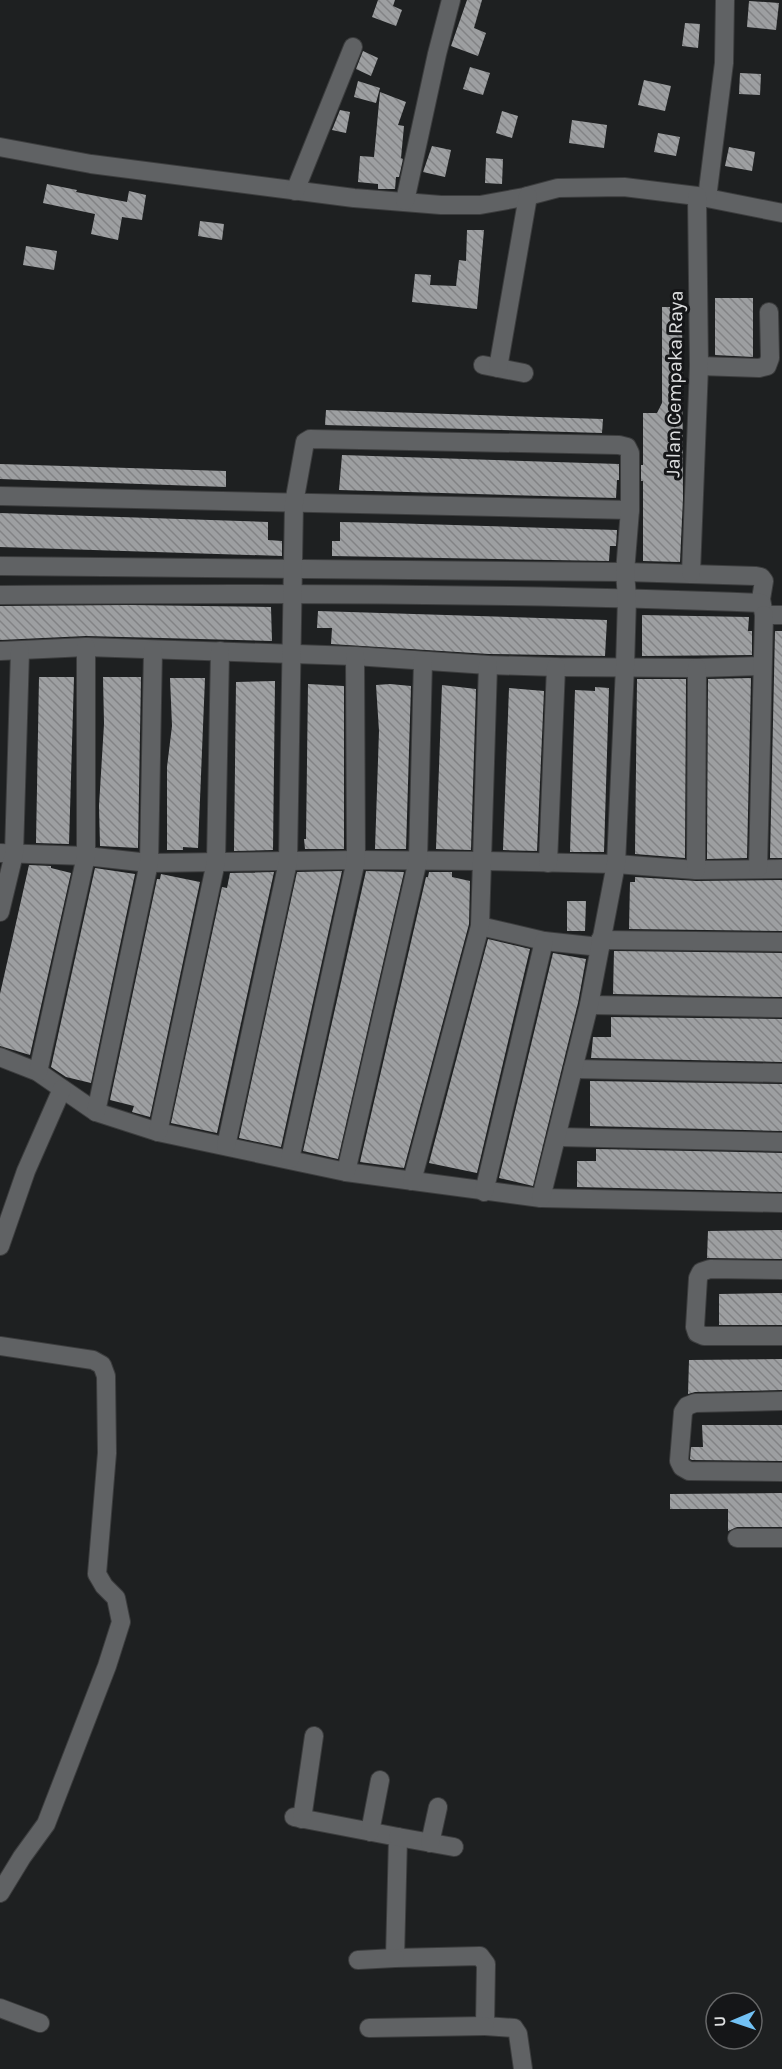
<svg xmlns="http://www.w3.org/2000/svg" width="782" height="2069" font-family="Karla,sans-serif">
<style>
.building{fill:url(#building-back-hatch)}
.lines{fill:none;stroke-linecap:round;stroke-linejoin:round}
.minor-casing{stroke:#3c3d3e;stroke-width:20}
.minor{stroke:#606264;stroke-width:18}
.labels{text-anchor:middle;stroke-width:6;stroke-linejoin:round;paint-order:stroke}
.street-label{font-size:20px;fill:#dfe0e1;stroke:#151618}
</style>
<defs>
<pattern id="building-back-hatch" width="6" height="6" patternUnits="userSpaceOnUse" patternTransform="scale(1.5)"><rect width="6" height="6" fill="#9d9fa1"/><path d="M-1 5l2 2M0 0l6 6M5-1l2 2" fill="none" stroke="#828385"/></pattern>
</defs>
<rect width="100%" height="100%" fill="#1e2021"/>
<g class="building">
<path d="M378 0H395L393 6 402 10 396 26 372 17Z"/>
<path d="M467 0H482L474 28 486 33 478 56 451 46Z"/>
<path d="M749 1 779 3 776 30 747 27Z"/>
<path d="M685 23 700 24 698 48 682 46Z"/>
<path d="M363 51 378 58 371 76 356 69Z"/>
<path d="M470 67 490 73 483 95 463 89Z"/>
<path d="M740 73 761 74 760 95 739 94Z"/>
<path d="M644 80 671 86 665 111 638 105Z"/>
<path d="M358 81 380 88 376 103 354 97Z"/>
<path d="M380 92 406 102 398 125 404 126 401 158 403 159 399 177H396L395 189H378V184L358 182 360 156 374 157Z"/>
<path d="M340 110 350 112 346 133 332 130Z"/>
<path d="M502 111 518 116 512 138 496 133Z"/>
<path d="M572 120 607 125 604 148 569 143Z"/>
<path d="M658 133 680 137 676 156 654 152Z"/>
<path d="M432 146 451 150 445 177 423 172Z"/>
<path d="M729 147 755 152 752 171 725 166Z"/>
<path d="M486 158 503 159 502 184 485 183Z"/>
<path d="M47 184 77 190 76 192 127 202 129 191 146 195 142 220 122 217 118 240 91 234 95 214 43 203Z"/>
<path d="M200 221 224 224 222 240 198 236Z"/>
<path d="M467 230H484L477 309 412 302 415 274 431 275 430 285 456 286 459 260 466 261Z"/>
<path d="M26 246 57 251 54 270 23 265Z"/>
<path d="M715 298H753V357L715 355Z"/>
<path d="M662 307H682L683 498 680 562 643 561V481H641V465H643V413H657L662 403Z"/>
<path d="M326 410 603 419 602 433 325 425Z"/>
<path d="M342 455 619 464V480H617L616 498 339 490Z"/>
<path d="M0 464 226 471V487L0 479Z"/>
<path d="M0 513 268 522V540L282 541V556L0 547Z"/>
<path d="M340 522 390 523 617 530 616 546H610L609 561 332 556V541H340Z"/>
<path d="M130 605 271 607 272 641 86 636 0 640V606Z"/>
<path d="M318 611 607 620 605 656 489 654 331 644 332 628H317Z"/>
<path d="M642 615 749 617 748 631H752V655L642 656Z"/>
<path d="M775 631H782V858H770Z"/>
<path d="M39 677H74L69 844 36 843Z"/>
<path d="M103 677H141L138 848 100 846 99 806 104 724Z"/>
<path d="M170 678H205L198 848 183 847V850H167V767L172 726Z"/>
<path d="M751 678 747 858 707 859 708 679Z"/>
<path d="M637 679H686L685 858 635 854Z"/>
<path d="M275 681 273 850 234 851 236 682Z"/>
<path d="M308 684 344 686V849H305L304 839H306Z"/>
<path d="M390 684 411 686 406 849H375L379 731 376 685Z"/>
<path d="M442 685 476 689 471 850 436 849Z"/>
<path d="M595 687 609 688 604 852H570L575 690 595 691Z"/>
<path d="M509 688 544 691 537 851 503 850Z"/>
<path d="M29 865 51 866V868L71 873 30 1055 0 1046V994Z"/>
<path d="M95 868 135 874 91 1083 66 1077 51 1067Z"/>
<path d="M342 871 281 1147 239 1138 297 872Z"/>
<path d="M366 871 404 872 338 1159 303 1151Z"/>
<path d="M274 872 217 1133 171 1123 222 887 227 888 230 873Z"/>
<path d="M429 872H452V877L470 881 469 924 404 1168 360 1162 426 877H428Z"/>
<path d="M161 874 200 882 150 1117 132 1112 134 1106 110 1100 157 879H160Z"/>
<path d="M635 877 696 881 782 880V931L629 929 630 882H635Z"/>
<path d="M567 901H586L585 931H567Z"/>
<path d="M488 939 530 949 477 1173 429 1163Z"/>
<path d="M614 951 782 953V997L613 994Z"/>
<path d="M553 953 586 959 578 1003 533 1186 499 1178Z"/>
<path d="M611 1017 782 1019V1062L591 1058 593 1037H611Z"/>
<path d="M590 1081 782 1084V1131L590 1126Z"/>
<path d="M596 1149 782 1153V1192L577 1187V1161H596Z"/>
<path d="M782 1230V1259L707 1258 708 1231Z"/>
<path d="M782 1293V1325H719V1294Z"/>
<path d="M782 1359V1390L695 1392 688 1394 689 1360Z"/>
<path d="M702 1425H782V1461L692 1460 690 1459 691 1447H703Z"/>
<path d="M782 1493V1527H737L728 1531V1509H670V1494Z"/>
</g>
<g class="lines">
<defs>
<g id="minor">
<path d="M0 147 91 164 354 198 441 205H480L524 197 558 188 624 187 697 196 782 213"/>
<path d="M295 191 353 47"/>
<path d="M707 198 724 63 725 0"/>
<path d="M405 201 437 54 451 0"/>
<path d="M483 365 524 373"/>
<path d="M699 366 759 368 767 366 770 358 769 312"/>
<path d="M498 368 528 196"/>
<path d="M0 496 630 510"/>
<path d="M0 566 625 572 756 576 761 577 764 581 761 599 764 615H782"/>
<path d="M691 573 699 366 697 196"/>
<path d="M0 595C254 593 508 593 761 603"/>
<path d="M0 651 86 647 355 656 488 665 556 667 697 668 762 666"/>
<path d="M0 853 86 856 149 863 356 860 483 861 616 864 696 870 782 869"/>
<path d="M548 863 556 667"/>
<path d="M758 868 764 615"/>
<path d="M696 870 697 668"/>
<path d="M0 912 14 854 20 651"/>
<path d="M480 926 544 941 600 947"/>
<path d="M600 940 782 942"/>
<path d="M589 1005 782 1008"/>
<path d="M0 1057 38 1072 96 1112 158 1132 346 1172 541 1198 782 1203"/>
<path d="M573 1069 782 1073"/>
<path d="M38 1072 86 856V647"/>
<path d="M96 1112 149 863 153 650"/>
<path d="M158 1132 216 862 220 651"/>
<path d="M557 1137 782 1142"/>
<path d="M226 1146 288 862 294 503 305 442 310 439 619 445 627 447 630 453V510L625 572 627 598 625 667 616 864 589 1005 541 1198"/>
<path d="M290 1159 356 860 355 656"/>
<path d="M346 1172 418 860 423 661"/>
<path d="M412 1181 480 926 488 665"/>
<path d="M484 1192 544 941"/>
<path d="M0 1246 26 1171 62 1089"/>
<path d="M782 1270 710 1269 701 1272 698 1278 695 1327 697 1333 704 1336H782"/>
<path d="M0 1346 93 1360 102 1365 106 1376 107 1453 97 1574 104 1586 116 1598 121 1622 107 1666 46 1824 22 1857 0 1893"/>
<path d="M782 1401 695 1403 687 1406 683 1412 679 1461 682 1467 689 1471 782 1472"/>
<path d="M737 1538H782"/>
<path d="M294 1817 398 1837 395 1958 480 1956 486 1964 485 2026 514 2028 518 2034 523 2069"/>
<path d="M302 1819 314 1736"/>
<path d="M370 1832 380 1780"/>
<path d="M398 1837 454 1847"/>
<path d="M430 1843 438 1807"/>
<path d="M358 1960 395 1958"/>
<path d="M0 2008 40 2023"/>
<path d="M369 2028 485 2026"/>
</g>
</defs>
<use href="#minor" class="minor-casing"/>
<use href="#minor" class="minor"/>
</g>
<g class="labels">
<g class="street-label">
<text transform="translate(674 384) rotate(-89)" y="7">Jalan Cempaka Raya</text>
</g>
</g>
<g transform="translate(734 2021) rotate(268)"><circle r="28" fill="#151618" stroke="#666768" stroke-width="1.5"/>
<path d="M0-4.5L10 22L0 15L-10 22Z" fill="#72c1f5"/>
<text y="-9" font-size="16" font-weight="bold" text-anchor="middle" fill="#dfe0e1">U</text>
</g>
</svg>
